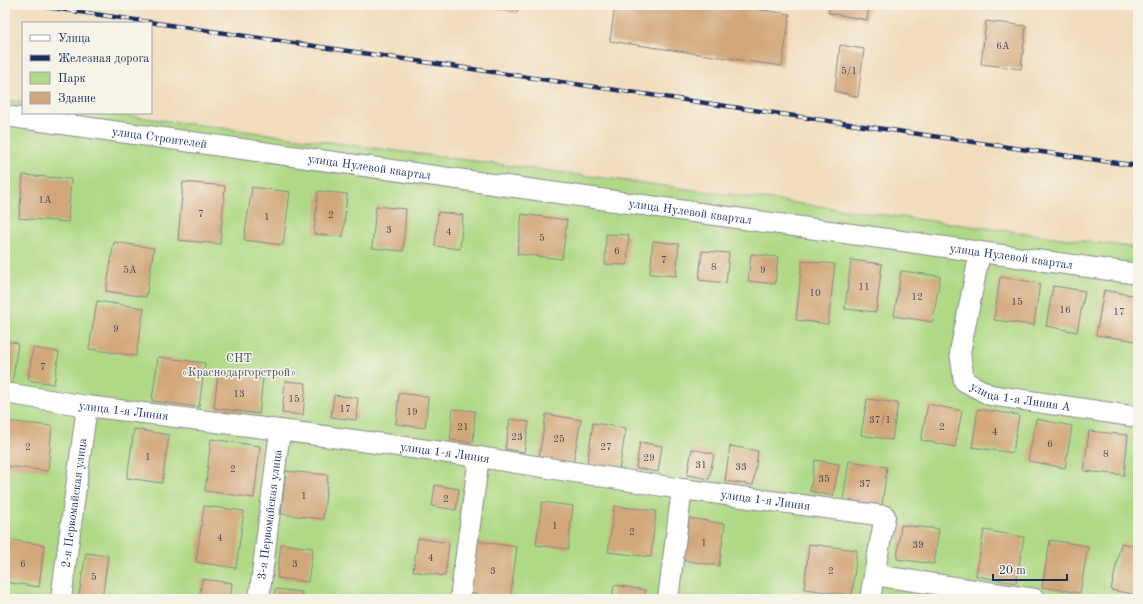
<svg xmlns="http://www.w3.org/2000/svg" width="1143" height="604" font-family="'Old Standard TT',serif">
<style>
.green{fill:#afd985;stroke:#658472}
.building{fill:#d1a678}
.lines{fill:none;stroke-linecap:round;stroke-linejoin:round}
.minor-casing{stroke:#86868c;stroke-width:22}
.minor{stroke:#fff;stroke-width:20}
.rail-casing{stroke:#1b2f5e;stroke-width:4.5}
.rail{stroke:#f7f3e8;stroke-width:3;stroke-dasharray:9;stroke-linecap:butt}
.labels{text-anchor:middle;stroke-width:3;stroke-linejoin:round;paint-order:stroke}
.number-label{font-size:10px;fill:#484d64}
.street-label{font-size:12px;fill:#1b2f5e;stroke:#f7f3e8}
.park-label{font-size:12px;fill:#405a68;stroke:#f7f3e8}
</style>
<rect width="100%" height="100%" fill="#f7f3e8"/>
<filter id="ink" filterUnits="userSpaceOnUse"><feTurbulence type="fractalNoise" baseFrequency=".025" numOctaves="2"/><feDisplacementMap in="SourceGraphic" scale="8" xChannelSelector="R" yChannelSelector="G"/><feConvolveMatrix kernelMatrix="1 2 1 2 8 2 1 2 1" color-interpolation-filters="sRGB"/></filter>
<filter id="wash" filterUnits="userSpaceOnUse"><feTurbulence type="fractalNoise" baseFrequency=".012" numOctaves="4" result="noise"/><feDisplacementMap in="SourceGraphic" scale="16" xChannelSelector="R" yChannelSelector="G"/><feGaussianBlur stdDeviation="0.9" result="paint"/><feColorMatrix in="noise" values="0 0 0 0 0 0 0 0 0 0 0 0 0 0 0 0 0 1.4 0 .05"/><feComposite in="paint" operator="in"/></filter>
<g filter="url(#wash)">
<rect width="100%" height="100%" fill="#f1dcbb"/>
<path class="green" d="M5 100 23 102V113H107L1138 248V599H5Z"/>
<g id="blocks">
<g class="building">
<path d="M480 5H518L517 13Z"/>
<path d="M615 5H727L790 14 782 66 610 41Z"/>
<path d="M830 5H869L867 20 829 13Z"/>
<path d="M986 21 1026 26 1021 69 981 64Z"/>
<path d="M840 45 864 49 858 97 835 91Z"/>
<path d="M23 175 71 179 68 222 19 218Z"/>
<path d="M183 182 225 186 220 244 178 240Z"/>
<path d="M252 187 290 192 283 245 244 240Z"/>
<path d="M318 191 347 194 343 237 314 234Z"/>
<path d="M376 206 406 209 403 251 372 248Z"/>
<path d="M438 212 463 215 460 249 435 246Z"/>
<path d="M522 214 567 220 562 259 517 254Z"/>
<path d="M606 234 629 235 627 265 605 264Z"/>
<path d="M653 241 679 244 676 276 650 274Z"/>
<path d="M114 242 154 248 146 297 106 291Z"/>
<path d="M702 251 729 253 726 283 699 280Z"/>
<path d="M751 254 778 257 775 284 748 281Z"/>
<path d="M851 260 882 264 876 312 845 309Z"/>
<path d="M802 261 835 264 828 324 796 320Z"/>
<path d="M901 271 940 276 933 322 894 316Z"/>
<path d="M1000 277 1040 283 1034 325 994 320Z"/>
<path d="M1053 286 1085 291 1077 332 1046 326Z"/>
<path d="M1104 290 1138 296V327L1136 341 1096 335Z"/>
<path d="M97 301 144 308 136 356 89 349Z"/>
<path d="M5 341 18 343 12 384 5 383Z"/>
<path d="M33 348 59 352 54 384 28 380Z"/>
<path d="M158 357 205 363 199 407 152 401Z"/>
<path d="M218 373 263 378 259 414 214 408Z"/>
<path d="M285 381 306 383 303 415 282 413Z"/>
<path d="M399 393 428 397 425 428 396 424Z"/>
<path d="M334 395 358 398 356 420 331 417Z"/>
<path d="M867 399 898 403 892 440 861 435Z"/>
<path d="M928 404 962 411 955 447 921 440Z"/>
<path d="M453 409 475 411 473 442 450 440Z"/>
<path d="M978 409 1019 415 1013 453 972 447Z"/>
<path d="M546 414 581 420 573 463 539 457Z"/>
<path d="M510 419 529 422 524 452 505 449Z"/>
<path d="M1036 419 1072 426 1065 468 1028 461Z"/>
<path d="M5 421 52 426 48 471 5 466Z"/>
<path d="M593 423 626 428 619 470 587 464Z"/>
<path d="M134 429 169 435 162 483 127 478Z"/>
<path d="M1089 431 1128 435 1124 475 1084 471Z"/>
<path d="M211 439 260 446 254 498 205 491Z"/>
<path d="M640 442 662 446 658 472 636 468Z"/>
<path d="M730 446 758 451 753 485 725 481Z"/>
<path d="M692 449 714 454 709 479 687 475Z"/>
<path d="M815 460 839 464 833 496 810 491Z"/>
<path d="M849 461 887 467 882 505 843 500Z"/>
<path d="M286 471 328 475 323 519 281 514Z"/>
<path d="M435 485 459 489 456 510 432 506Z"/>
<path d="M542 502 573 506 568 549 536 545Z"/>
<path d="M204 506 244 511 236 568 196 562Z"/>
<path d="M614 506 656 511 651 557 608 552Z"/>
<path d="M689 518 725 524 719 566 683 560Z"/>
<path d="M901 525 939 529 934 564 897 559Z"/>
<path d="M984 530 1024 537 1016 583 976 576Z"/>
<path d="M418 538 449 543 445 576 413 571Z"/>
<path d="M5 539 44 545 39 587 5 582Z"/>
<path d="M1050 540 1088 546 1080 593 1042 587Z"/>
<path d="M476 541 517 547 510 599 469 593Z"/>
<path d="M1121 543 1138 547V595L1111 590Z"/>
<path d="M281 544 313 548 308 582 277 578Z"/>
<path d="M809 544 857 550 852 595 804 589Z"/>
<path d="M86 553 108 556 102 599 79 595Z"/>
<path d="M202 579 232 583 230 599H199Z"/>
<path d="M614 585 646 590 644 599H612Z"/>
<path d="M275 589 302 592 301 599H274Z"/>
</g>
</g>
</g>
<g filter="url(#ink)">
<use href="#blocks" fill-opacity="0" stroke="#86868c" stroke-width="1"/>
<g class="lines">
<defs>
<g id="minor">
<path id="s1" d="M5 116 1138 274"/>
<path id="s2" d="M980 252 960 352 964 381 990 395 1138 417"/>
<path id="s3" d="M5 393 87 406 280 430 479 457 682 489 885 516 874 575 870 599"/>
<path d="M874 575 1035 599"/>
<path id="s4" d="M61 599 87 406"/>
<path id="s5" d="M259 599 280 430"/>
<path d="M460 599 479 457"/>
<path d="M668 599 682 489"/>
</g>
</defs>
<use href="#minor" class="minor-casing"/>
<use href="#minor" class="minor"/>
<defs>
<path id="rail" d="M32 5 1138 166"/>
</defs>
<use href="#rail" class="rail-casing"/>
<use href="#rail" class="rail"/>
</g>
</g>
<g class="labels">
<g class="number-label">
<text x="1003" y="49">6А</text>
<text x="849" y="74">5/1</text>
<text x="45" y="203">1А</text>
<text x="201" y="217">7</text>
<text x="331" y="218">2</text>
<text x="267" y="220">1</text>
<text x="389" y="233">3</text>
<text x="449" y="235">4</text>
<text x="542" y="241">5</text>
<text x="617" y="254">6</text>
<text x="664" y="263">7</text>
<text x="714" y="270">8</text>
<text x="130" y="273">5А</text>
<text x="763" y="273">9</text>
<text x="864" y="290">11</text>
<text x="815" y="296">10</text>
<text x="917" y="300">12</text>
<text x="1017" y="305">15</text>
<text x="1065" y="313">16</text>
<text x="1119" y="315">17</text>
<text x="116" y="332">9</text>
<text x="43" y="370">7</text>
<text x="239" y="397">13</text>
<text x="294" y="402">15</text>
<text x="345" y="412">17</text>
<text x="412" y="415">19</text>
<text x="880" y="423">37/1</text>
<text x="463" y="430">21</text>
<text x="942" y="430">2</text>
<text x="995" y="435">4</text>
<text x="517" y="440">23</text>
<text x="559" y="442">25</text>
<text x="1050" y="447">6</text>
<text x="28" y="450">2</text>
<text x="606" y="450">27</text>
<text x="1106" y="457">8</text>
<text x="148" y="460">1</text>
<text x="649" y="461">29</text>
<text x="701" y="468">31</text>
<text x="741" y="470">33</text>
<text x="233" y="472">2</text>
<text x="824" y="482">35</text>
<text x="865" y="487">37</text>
<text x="304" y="499">1</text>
<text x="446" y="502">2</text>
<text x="555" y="529">1</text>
<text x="632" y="535">2</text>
<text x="220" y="541">4</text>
<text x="704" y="546">1</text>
<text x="918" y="548">39</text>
<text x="431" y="561">4</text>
<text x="23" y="567">6</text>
<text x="295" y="567">3</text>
<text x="493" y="574">3</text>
<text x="831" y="574">2</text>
<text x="94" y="580">5</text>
</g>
<g class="street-label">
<text dy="4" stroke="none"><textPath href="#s1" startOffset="156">улица Строителей</textPath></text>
<text dy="4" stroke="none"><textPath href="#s1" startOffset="368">улица Нулевой квартал</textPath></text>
<text dy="4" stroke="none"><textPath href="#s1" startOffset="692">улица Нулевой квартал</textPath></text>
<text dy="4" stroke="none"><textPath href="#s1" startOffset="1016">улица Нулевой квартал</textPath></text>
<text dy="4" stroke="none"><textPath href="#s2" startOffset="191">улица 1-я Линия А</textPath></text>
<text dy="4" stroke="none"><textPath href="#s3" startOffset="120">улица 1-я Линия</textPath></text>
<text dy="4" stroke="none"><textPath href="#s3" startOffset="444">улица 1-я Линия</textPath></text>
<text dy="4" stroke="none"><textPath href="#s3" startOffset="768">улица 1-я Линия</textPath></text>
<text dy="4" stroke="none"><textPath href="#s4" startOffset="97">2-я Первомайская улица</textPath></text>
<text dy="4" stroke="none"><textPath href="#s5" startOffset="85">3-я Первомайская улица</textPath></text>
</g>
<g class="park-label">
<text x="239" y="362">СНТ<tspan x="239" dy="14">«Краснодаргорстрой»</tspan></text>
</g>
</g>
<rect width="1143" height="604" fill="none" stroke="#f7f3e8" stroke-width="20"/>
<rect x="22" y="22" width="130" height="92" fill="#f7f3e8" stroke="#9fa5b1"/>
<rect x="30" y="35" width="20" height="6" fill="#ffffff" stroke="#9fa5b1"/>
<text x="58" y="42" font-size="12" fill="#1b2f5e">Улица</text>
<rect x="30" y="55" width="20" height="6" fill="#1b2f5e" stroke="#9fa5b1"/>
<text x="58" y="62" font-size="12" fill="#1b2f5e">Железная дорога</text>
<rect x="30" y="72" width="20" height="12" fill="#afd985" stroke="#9fa5b1"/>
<text x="58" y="82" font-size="12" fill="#1b2f5e">Парк</text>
<rect x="30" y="92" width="20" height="12" fill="#d1a678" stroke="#9fa5b1"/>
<text x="58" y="102" font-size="12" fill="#1b2f5e">Здание</text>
<path d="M993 574v6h74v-6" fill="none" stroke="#1b2f5e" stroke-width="2"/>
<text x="999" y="574" font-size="12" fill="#1b2f5e" stroke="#f7f3e8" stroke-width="3" paint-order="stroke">20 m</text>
</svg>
